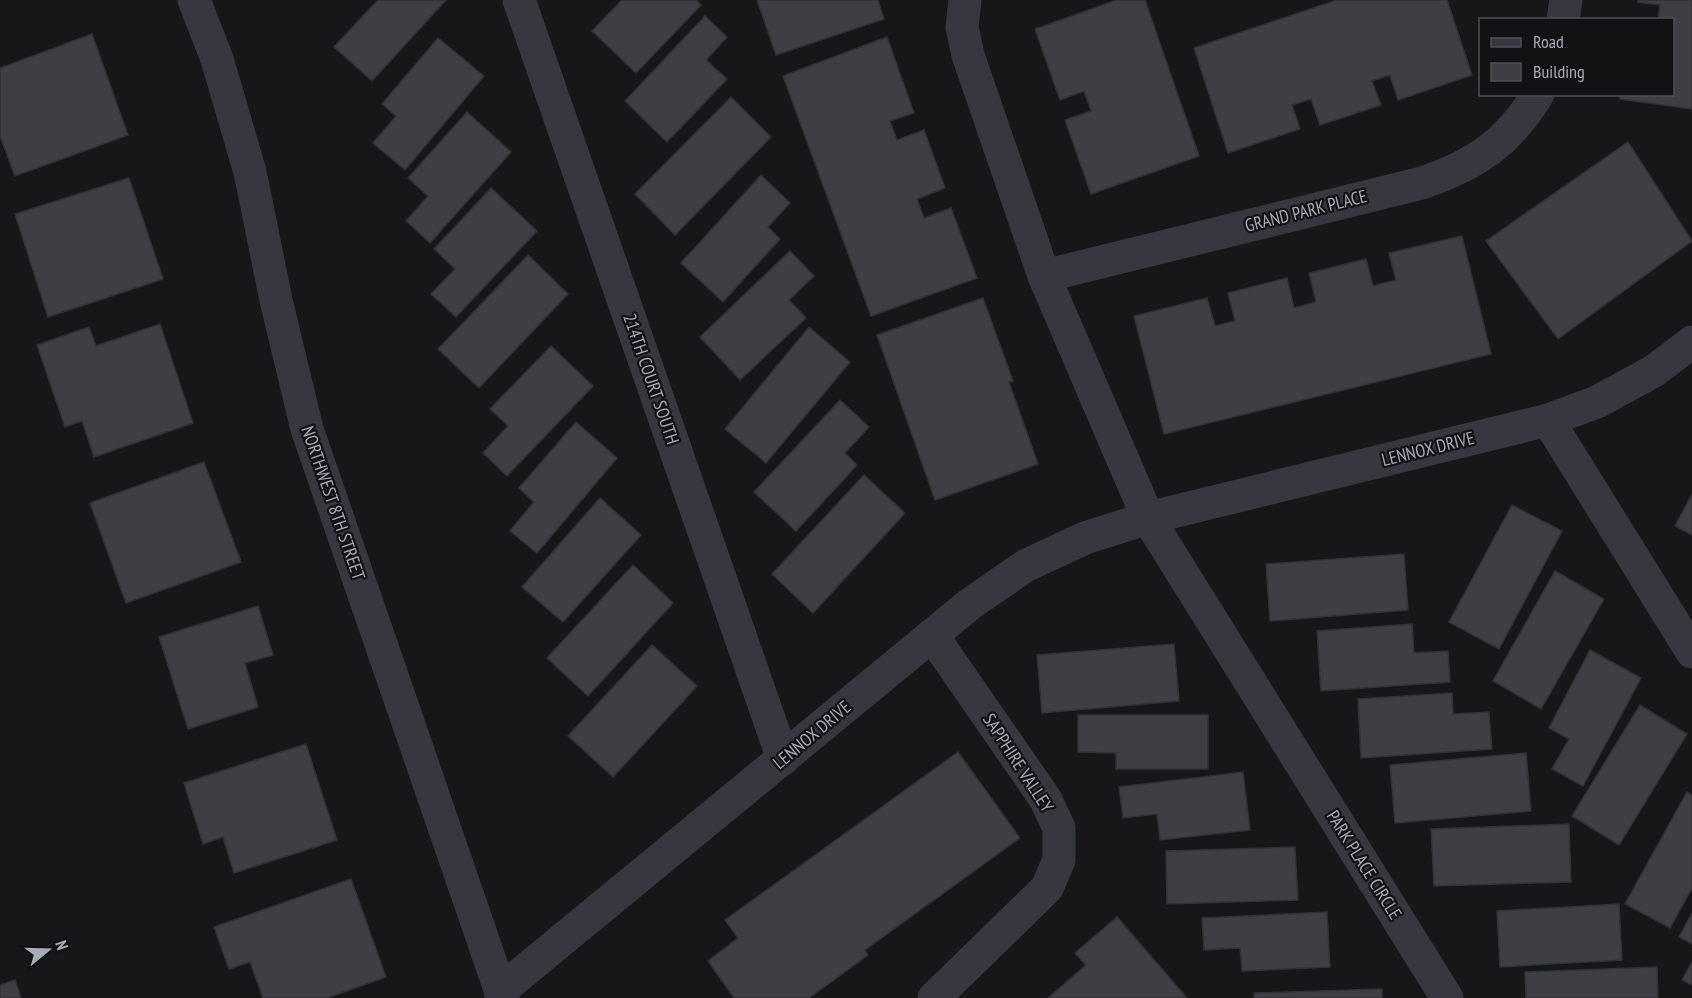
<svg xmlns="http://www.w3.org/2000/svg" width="1692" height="998" font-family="'PT Sans Narrow',sans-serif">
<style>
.building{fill:#3e3f44;stroke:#313136;stroke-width:1.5}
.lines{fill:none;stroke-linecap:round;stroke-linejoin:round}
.street{stroke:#37383f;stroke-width:33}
.labels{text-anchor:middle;stroke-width:4.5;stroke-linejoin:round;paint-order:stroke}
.street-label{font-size:18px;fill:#a8acba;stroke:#121214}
</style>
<rect width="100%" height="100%" fill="#171719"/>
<g class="building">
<path d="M378 0H446L372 81 334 47Z"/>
<path d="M622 0H696L701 5 636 73 592 31Z"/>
<path d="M757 0H878L884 19 776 55Z"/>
<path d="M1117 0H1145L1199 156 1091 194 1065 120 1091 111 1084 91 1060 100 1035 29Z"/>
<path d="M1337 0H1447L1472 75 1398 100 1390 75 1372 81 1381 105 1320 125 1311 99 1292 105 1300 129 1228 153 1194 48Z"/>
<path d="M1638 0H1692V109L1620 99V94H1672V20H1658L1660 5 1638 2Z"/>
<path d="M705 16 727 37 706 60 727 79 667 142 625 101Z"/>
<path d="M92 34 128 135 15 176 0 136V68Z"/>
<path d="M887 37 914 113 890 121 897 140 924 130 945 188 917 199 924 218 951 208 977 278 871 316 783 76Z"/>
<path d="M438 38 484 76 405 170 373 143 396 116 382 104Z"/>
<path d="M731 97 771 137 675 235 635 194Z"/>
<path d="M467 112 511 152 430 243 406 221 428 196 408 178Z"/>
<path d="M1628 142 1692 241 1558 339 1486 241Z"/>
<path d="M761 175 790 203 768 227 780 239 723 302 681 263Z"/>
<path d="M129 178 163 279 48 317 15 214Z"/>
<path d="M491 188 537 231 456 317 431 294 455 269 434 249Z"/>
<path d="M1462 236 1491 354 1164 434 1134 316 1207 298 1215 326 1235 321 1228 293 1287 278 1294 308 1316 302 1309 273 1366 259 1373 286 1396 280 1389 253Z"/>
<path d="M790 251 814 276 789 300 806 318 740 380 700 337Z"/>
<path d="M528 255 568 294 479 388 438 349Z"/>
<path d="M983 298 1013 381 1009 382 1038 464 935 500 877 335Z"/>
<path d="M160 324 193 423 94 457 82 421 65 427 37 345 89 327 96 346Z"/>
<path d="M809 327 850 362 766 463 725 429Z"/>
<path d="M551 346 593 386 507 476 483 453 508 426 490 409Z"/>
<path d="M840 400 869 427 845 453 857 465 796 531 754 492Z"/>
<path d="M576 422 617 458 537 553 510 531 534 502 519 488Z"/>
<path d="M204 462 241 562 126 603 90 503Z"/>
<path d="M864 475 905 513 813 613 772 574Z"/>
<path d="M1692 494V535L1675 526Z"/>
<path d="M600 498 641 535 563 622 522 587Z"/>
<path d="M1512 505 1562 531 1499 649 1449 622Z"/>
<path d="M1404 554 1408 610 1270 621 1266 564Z"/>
<path d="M633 565 673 603 588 696 547 658Z"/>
<path d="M1555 571 1604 599 1541 709 1493 681Z"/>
<path d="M258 606 273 655 245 663 258 707 188 729 159 637Z"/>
<path d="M1412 624 1414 653 1448 651 1450 682 1321 691 1317 631Z"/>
<path d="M1174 644 1179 701 1042 713 1037 655Z"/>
<path d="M652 645 697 686 613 777 568 736Z"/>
<path d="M1590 650 1641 678 1583 786 1552 769 1569 739 1549 728Z"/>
<path d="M1452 693 1453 714 1489 712 1492 749 1361 758 1358 699Z"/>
<path d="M1640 705 1687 734 1619 845 1572 816Z"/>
<path d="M1078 715H1208V769H1116V753L1078 752Z"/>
<path d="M306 744 337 840 234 873 223 837 203 844 184 783Z"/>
<path d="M958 752 1020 838 865 950 868 955 809 998H734L708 961 738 938 725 920Z"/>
<path d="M1526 753 1531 811 1395 823 1390 765Z"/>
<path d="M1243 772 1250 830 1160 840 1157 814 1123 818 1119 787Z"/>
<path d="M1687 792 1692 795V888L1670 928 1625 904Z"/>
<path d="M1569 824 1571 882 1434 886 1431 829Z"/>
<path d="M1295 847 1298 900 1167 904 1166 851Z"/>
<path d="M351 879 386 977 327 998H263L250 962 229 969 214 927Z"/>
<path d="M1619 904 1622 960 1500 967 1497 911Z"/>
<path d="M1327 912 1330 967 1242 971 1240 948 1204 950 1202 918Z"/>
<path d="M1692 913V944L1679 937Z"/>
<path d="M1117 917 1187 998H1048L1086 965 1075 953Z"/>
<path d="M1692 962V985L1682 980Z"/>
<path d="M1657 967 1658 998H1526L1525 972Z"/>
<path d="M15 980 21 998H0V985Z"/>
<path d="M1382 989V998H1254V993Z"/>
</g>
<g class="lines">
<g class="street">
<path d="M194 0 217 59 250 172 276 300 307 429 503 998"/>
<path d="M519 0 783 759"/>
<path d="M965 0 962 27 968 55 1044 276 1148 518 1447 998"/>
<path d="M1563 20 1566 0"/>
<path d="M1044 276 1422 183C1475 165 1508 143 1538 94"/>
<path d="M1548 420 1692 652"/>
<path d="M932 635 1046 800 1059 828V860L1047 888 934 998"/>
<path d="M500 991 970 604 1025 566 1085 538 1148 518 1548 420 1597 402 1654 371 1692 342"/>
</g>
</g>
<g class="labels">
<g class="street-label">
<text transform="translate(1306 211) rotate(-14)" y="6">GRAND PARK PLACE</text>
<text transform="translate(651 379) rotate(71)" y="6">214TH COURT SOUTH</text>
<text transform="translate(1428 449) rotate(-14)" y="6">LENNOX DRIVE</text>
<text transform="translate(333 503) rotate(71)" y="6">NORTHWEST 8TH STREET</text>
<text transform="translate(812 735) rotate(-40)" y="6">LENNOX DRIVE</text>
<text transform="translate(1018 763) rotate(57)" y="6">SAPPHIRE VALLEY</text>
<text transform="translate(1364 865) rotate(58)" y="6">PARK PLACE CIRCLE</text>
</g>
</g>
<rect x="1479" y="18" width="195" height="78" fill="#121214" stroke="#4e5056" stroke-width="1.5"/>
<rect x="1491" y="38" width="30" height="9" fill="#37383f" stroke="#4e5056" stroke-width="1.5"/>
<text x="1533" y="48" font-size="18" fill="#a8acba">Road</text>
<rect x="1491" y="63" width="30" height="18" fill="#3e3f44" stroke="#4e5056" stroke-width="1.5"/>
<text x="1533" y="78" font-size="18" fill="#a8acba">Building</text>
<g transform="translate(48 950) rotate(71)" stroke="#121214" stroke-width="4.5" paint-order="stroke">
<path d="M0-4.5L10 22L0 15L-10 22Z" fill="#a8acba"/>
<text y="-9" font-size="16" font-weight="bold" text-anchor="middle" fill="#a8acba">N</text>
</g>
</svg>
